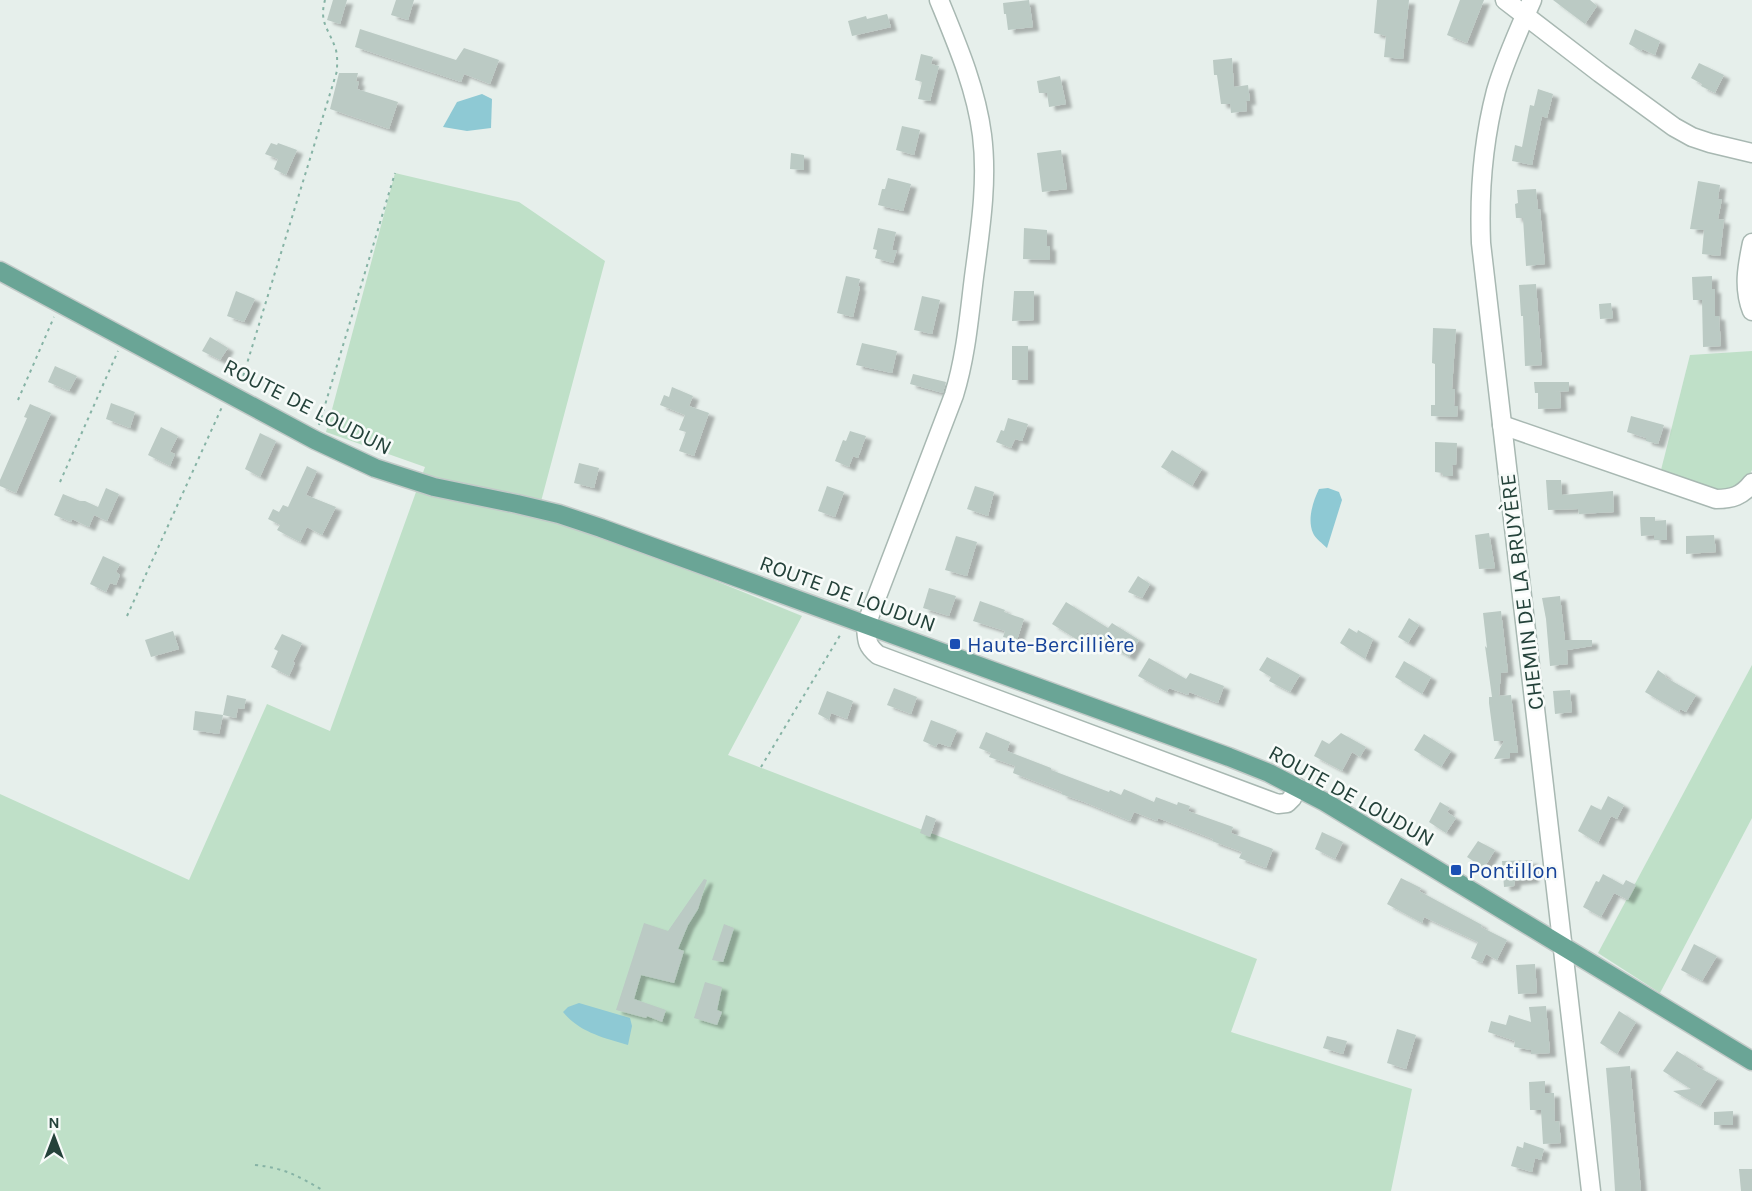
<svg xmlns="http://www.w3.org/2000/svg" width="1752" height="1191" font-family="Karla,sans-serif">
<style>
.green{fill:#bfe0c8}
.water{fill:#8ec9d4}
.building{fill:#bbcac4;filter:url(#shadow)}
.lines{fill:none;stroke-linecap:round;stroke-linejoin:round}
.minor-casing{stroke:#a8b8b2;stroke-width:21}
.major-casing{stroke:#c2cac8;stroke-width:21}
.path{stroke:#86b3a5;stroke-width:2;stroke-dasharray:3 4.5;stroke-linecap:butt}
.minor{stroke:#fff;stroke-width:18}
.major{stroke:#6aa596;stroke-width:18}
.transit-dot{fill:#1a4fb4;stroke:#f7fbf9;stroke-width:2}
.labels{text-anchor:middle;stroke-width:5;stroke-linejoin:round;paint-order:stroke}
.street-label{font-size:22px;fill:#24423a;stroke:#f7fbf9}
.transit-label{font-size:22px;fill:#164399;stroke:#f7fbf9;text-anchor:start}
</style>
<defs>
<filter id="shadow"><feDropShadow dx="6" dy="4" stdDeviation="1.5" flood-color="#0004"/></filter>
</defs>
<rect width="100%" height="100%" fill="#e6efeb"/>
<g class="green">
<path d="M395 173 519 202 605 261 539 509 802 616 728 755 1257 959 1231 1032 1412 1089 1391 1191H0V794L189 880 267 704 330 731 425 467 326 432Z"/>
<path d="M1752 351V470L1747 479 1726 493 1660 474 1690 355Z"/>
<path d="M1752 665V818L1660 993 1598 953Z"/>
</g>
<g class="water">
<path d="M482 94 492 99 491 128 467 131 443 127 457 102Z"/>
<path d="M1328 488 1339 492 1342 500 1327 548C1323 544 1315 538 1313 533 1307 520 1313 501 1319 489Z"/>
<path d="M579 1003 630 1018 632 1026 628 1045C604 1038 579 1032 563 1012L568 1007Z"/>
</g>
<g class="building">
<path d="M333 0H347L340 24 327 20Z"/>
<path d="M396 0H414L408 20 391 15Z"/>
<path d="M1029 0 1033 27 1008 30 1006 14H1004L1003 3Z"/>
<path d="M1377 0H1409L1403 59 1384 57 1386 36 1374 33Z"/>
<path d="M1460 0H1484L1467 43 1447 35Z"/>
<path d="M1553 0H1590L1597 6 1585 24Z"/>
<path d="M887 14 891 27 852 36 848 21 866 16 867 19Z"/>
<path d="M360 29 456 60 464 48 499 60 490 84 464 74 461 82 355 47Z"/>
<path d="M1635 29 1660 41 1655 55 1642 49 1641 51 1629 44Z"/>
<path d="M921 54 933 57 931 64 939 66 930 101 918 99 922 82 915 80Z"/>
<path d="M1232 58 1234 87 1248 85 1250 101H1246L1247 111 1231 113 1230 104H1221L1217 75H1214L1213 60Z"/>
<path d="M1699 63 1724 75 1715 93 1701 86 1702 84 1691 78Z"/>
<path d="M339 73H358L356 81 359 82 357 89 398 102 389 129 330 109Z"/>
<path d="M1060 76 1066 104 1049 107 1047 93H1039L1037 81Z"/>
<path d="M1538 89 1553 94 1547 118 1542 116 1532 165 1512 161 1515 145 1522 147 1530 105 1534 106Z"/>
<path d="M902 126 920 130 914 155 896 150Z"/>
<path d="M271 143 277 145 278 143 297 150 286 175 274 169 278 159 265 154Z"/>
<path d="M1061 150 1067 189 1042 192 1037 153Z"/>
<path d="M791 153 804 155V170L790 169Z"/>
<path d="M888 178 911 184 903 211 878 205 882 189H885Z"/>
<path d="M1698 181 1720 185 1718 199H1722L1718 219 1724 220 1720 256 1702 254 1704 230 1690 229Z"/>
<path d="M1536 189 1538 209H1540L1545 264 1526 266 1523 218H1516L1515 204 1518 203 1517 190Z"/>
<path d="M878 228 896 232 892 250H897L893 263 875 258 877 250 873 249Z"/>
<path d="M1024 228 1047 230V246H1050V260L1023 259Z"/>
<path d="M846 276 860 279 858 286 860 287 853 317 837 313Z"/>
<path d="M1712 276V289H1715V316H1719L1721 346 1703 347 1702 300H1693L1692 277Z"/>
<path d="M1536 284 1542 365 1525 366 1523 316H1521L1519 285Z"/>
<path d="M236 291 255 299 244 322 227 316Z"/>
<path d="M1014 291H1034V320L1012 321Z"/>
<path d="M922 296 940 300 932 334 914 330Z"/>
<path d="M1611 303 1613 318 1600 319 1599 304Z"/>
<path d="M1433 328 1456 329 1452 389H1455L1454 406H1458L1457 417 1431 416V405H1435V364L1432 363Z"/>
<path d="M210 337 228 348 220 360 202 351Z"/>
<path d="M862 343 897 351 892 373 856 365Z"/>
<rect x="1012" y="346" width="16" height="34"/>
<path d="M55 366 77 376 69 391 48 382Z"/>
<path d="M913 374 946 382 943 393 910 384Z"/>
<path d="M1534 382H1569V391L1555 392H1560L1561 408 1538 409V393H1535Z"/>
<path d="M672 387 693 396 689 406 709 413 694 456 679 451 686 432 679 430 685 415 660 405 664 395 669 397Z"/>
<path d="M111 403 135 412 130 428 106 419Z"/>
<path d="M30 404 51 413 16 493 0 486V480L27 418 24 417Z"/>
<path d="M1631 416 1664 425 1658 444 1646 441V438L1627 432Z"/>
<path d="M1008 418 1028 424 1022 441 1015 439 1011 448 996 442 1001 430 1004 431Z"/>
<path d="M161 427 178 436 170 452 175 454 170 466 148 455Z"/>
<path d="M850 431 866 436 858 458 853 456 849 467 835 461 843 440 846 441Z"/>
<path d="M260 433 276 441 260 477 245 469Z"/>
<path d="M1435 442 1457 443 1456 465H1452L1453 476H1443L1442 473 1435 472Z"/>
<path d="M1172 450 1202 469 1192 486 1161 467Z"/>
<path d="M579 463 599 468 594 488 574 483Z"/>
<path d="M307 466 317 471 306 495 336 507 322 535 307 527 300 542 277 530 280 525 268 519 273 509 279 512 283 505 288 507Z"/>
<path d="M1546 480H1561L1562 495 1613 491 1614 512 1579 514 1578 509 1548 510Z"/>
<path d="M827 486 844 492 835 517 818 511Z"/>
<path d="M975 486 994 492 988 516 967 509Z"/>
<path d="M106 488 119 494 107 521 94 515 89 527 72 519 71 522 54 515 63 494 80 501H85L98 507Z"/>
<path d="M1640 517H1655V521L1666 520 1667 540H1654V535L1641 536Z"/>
<path d="M1489 533 1495 568 1479 569 1475 535Z"/>
<path d="M1714 535 1716 552 1686 554V536Z"/>
<path d="M956 536 977 542 967 576 945 570Z"/>
<path d="M103 556 120 564 116 572 120 575 116 585 110 583 106 592 90 584Z"/>
<path d="M1138 576 1150 584 1142 598 1128 592Z"/>
<path d="M929 588 956 596 949 616 923 608Z"/>
<path d="M1560 596 1565 640H1592V646L1567 650 1568 664 1550 666 1546 619 1542 598Z"/>
<path d="M980 601 1005 610 1004 612 1024 619 1017 640 1003 637 1005 631 973 621Z"/>
<path d="M1066 602 1108 628 1112 623 1139 640 1129 657 1087 632 1081 642 1052 624Z"/>
<path d="M1501 611 1508 672 1501 673 1499 696 1511 695 1518 753H1510V758L1494 759 1504 741H1494L1489 703V697H1492L1485 646 1487 648 1483 613Z"/>
<path d="M1409 618 1419 625 1408 643 1398 637Z"/>
<path d="M1349 628 1357 633 1358 630 1373 639 1365 659 1340 643Z"/>
<path d="M173 631 179 649 151 657 145 640Z"/>
<path d="M282 634 302 643 293 662 295 663 289 676 271 667 278 651 274 649Z"/>
<path d="M1267 657 1300 675 1290 692 1269 681 1271 677 1259 670Z"/>
<path d="M1149 658 1186 679 1190 673 1224 686 1218 703 1189 692 1188 695 1169 688 1167 692 1138 676Z"/>
<path d="M1404 661 1431 677 1422 694 1395 677Z"/>
<path d="M1658 670 1666 676 1665 677 1696 695 1686 712 1680 709 1679 712 1645 692Z"/>
<path d="M894 688 917 697 911 714 887 705Z"/>
<path d="M1570 690 1572 712 1555 714 1553 691Z"/>
<path d="M827 691 853 701 847 719 831 713 829 720 818 714Z"/>
<path d="M227 695 246 699 244 709 238 708 236 718 223 715Z"/>
<path d="M195 711 223 715 219 734 193 730Z"/>
<path d="M931 720 957 730 950 747 938 743 936 747 923 741Z"/>
<path d="M986 732 1010 742 1007 751 1051 768V770L1109 792 1110 790 1121 795 1124 789 1154 802 1156 797 1177 805 1178 802 1190 806 1188 811 1233 827 1231 833 1273 849 1266 868 1239 858 1242 852 1212 841 1213 839 1158 818 1157 821 1134 812 1130 821 1084 802 1061 794 1062 792 1013 773 1015 766 989 757 991 753 979 748Z"/>
<path d="M1341 733 1366 747 1360 757 1352 752 1342 771 1314 756 1322 740 1329 744Z"/>
<path d="M1424 734 1451 751 1441 767 1414 750Z"/>
<path d="M1608 796 1624 805 1617 819 1611 816 1598 843 1578 831 1591 805 1601 810Z"/>
<path d="M1440 802 1450 808 1447 812 1456 818 1446 833 1429 822Z"/>
<path d="M926 815 936 819 930 837 920 833Z"/>
<path d="M1322 832 1343 842 1335 859 1315 849Z"/>
<path d="M1478 841 1495 850 1484 868 1467 857Z"/>
<path d="M1532 860 1533 879 1515 881 1514 886 1504 887 1502 861Z"/>
<path d="M1603 874 1623 885 1626 880 1636 885 1628 900 1614 893 1601 917 1583 907 1596 881 1599 882Z"/>
<path d="M1401 878 1421 888 1419 891 1482 925 1481 927 1507 940 1497 960 1486 954 1482 963 1471 958 1478 942 1424 917 1422 923 1387 904Z"/>
<path d="M704 879 707 880 698 909 688 925 678 949 684 951 674 983 641 975 634 999 666 1010 662 1022 647 1016 646 1018 616 1010 644 923 668 931Z"/>
<path d="M724 924 734 928 726 953 723 962 712 960Z"/>
<path d="M1694 944 1717 956 1702 981 1681 970Z"/>
<path d="M1535 964 1537 993 1518 994 1516 965Z"/>
<path d="M705 982 722 987 717 1010 722 1012 717 1025 694 1018Z"/>
<path d="M1546 1006 1550 1053 1531 1054V1050L1514 1047 1515 1041 1488 1032 1491 1021 1506 1025 1509 1015 1531 1022 1529 1007Z"/>
<path d="M1619 1011 1636 1022 1617 1054 1600 1043Z"/>
<path d="M1397 1029 1416 1035 1406 1069 1387 1063Z"/>
<path d="M1327 1036 1347 1041 1343 1054 1323 1048Z"/>
<path d="M1677 1051 1698 1064 1696 1066 1718 1078 1700 1106 1673 1091 1691 1089 1663 1071Z"/>
<path d="M1630 1066 1641 1191H1615L1611 1126 1606 1068Z"/>
<path d="M1545 1081V1093H1554L1555 1122 1559 1121 1561 1143 1543 1144 1541 1110H1530L1529 1082Z"/>
<path d="M1733 1111V1125H1714V1112Z"/>
<path d="M1524 1142 1544 1149 1541 1160 1535 1158 1532 1172 1511 1166 1517 1146 1523 1148Z"/>
<path d="M1739 1169H1752V1191H1741Z"/>
</g>
<g class="lines">
<defs>
<g id="minor">
<path d="M939 0C957 44 976 88 982 135 988 182 980 231 974 277 969 317 966 356 954 395L866 625C867 640 866 645 878 655L1278 804 1287 803 1292 798 1297 787"/>
<path d="M1505 0 1600 73 1674 127 1692 137 1710 143 1752 153"/>
<path d="M1532 0C1519 30 1505 60 1496 91 1483 141 1479 192 1481 243L1591 1191"/>
<path d="M1752 243C1747 267 1743 288 1752 311"/>
<path d="M1502 425 1716 499C1732 499 1742 496 1752 483"/>
</g>
<path id="major" d="M0 271 315 440 375 468 434 487 517 504 559 514 601 528 1229 757 1269 773 1325 802 1752 1061"/>
</defs>
<use href="#minor" class="minor-casing"/>
<use href="#major" class="major-casing"/>
<g class="path">
<path d="M241 383 337 71C337 63 338 55 335 47 328 28 319 22 325 0"/>
<path d="M18 400 54 317"/>
<path d="M319 425 395 173"/>
<path d="M60 482 118 351"/>
<path d="M127 616 222 407"/>
<path d="M761 767 842 632"/>
<path d="M255 1165C285 1168 298 1176 324 1191"/>
</g>
<use href="#minor" class="minor"/>
<use href="#major" class="major"/>
</g>
<g class="transit-dot">
<rect x="949" y="638" width="12" height="12" rx="3"/>
<rect x="1450" y="864" width="12" height="12" rx="3"/>
</g>
<g class="labels">
<g class="street-label">
<text transform="translate(308 406) rotate(27)" y="8">ROUTE DE LOUDUN</text>
<text transform="translate(1521 592) rotate(-97)" y="8">CHEMIN DE LA BRUYÈRE</text>
<text transform="translate(848 593) rotate(20)" y="8">ROUTE DE LOUDUN</text>
<text transform="translate(1352 795) rotate(29)" y="8">ROUTE DE LOUDUN</text>
</g>
<g class="transit-label">
<text x="967" y="652">Haute-Bercillière</text>
<text x="1468" y="878">Pontillon</text>
</g>
</g>
<g transform="translate(54 1137)" stroke="#f7fbf9" stroke-width="4.5" paint-order="stroke">
<path d="M0-4.5L10 22L0 15L-10 22Z" fill="#24423a"/>
<text y="-9" font-size="16" font-weight="bold" text-anchor="middle" fill="#24423a">N</text>
</g>
</svg>
